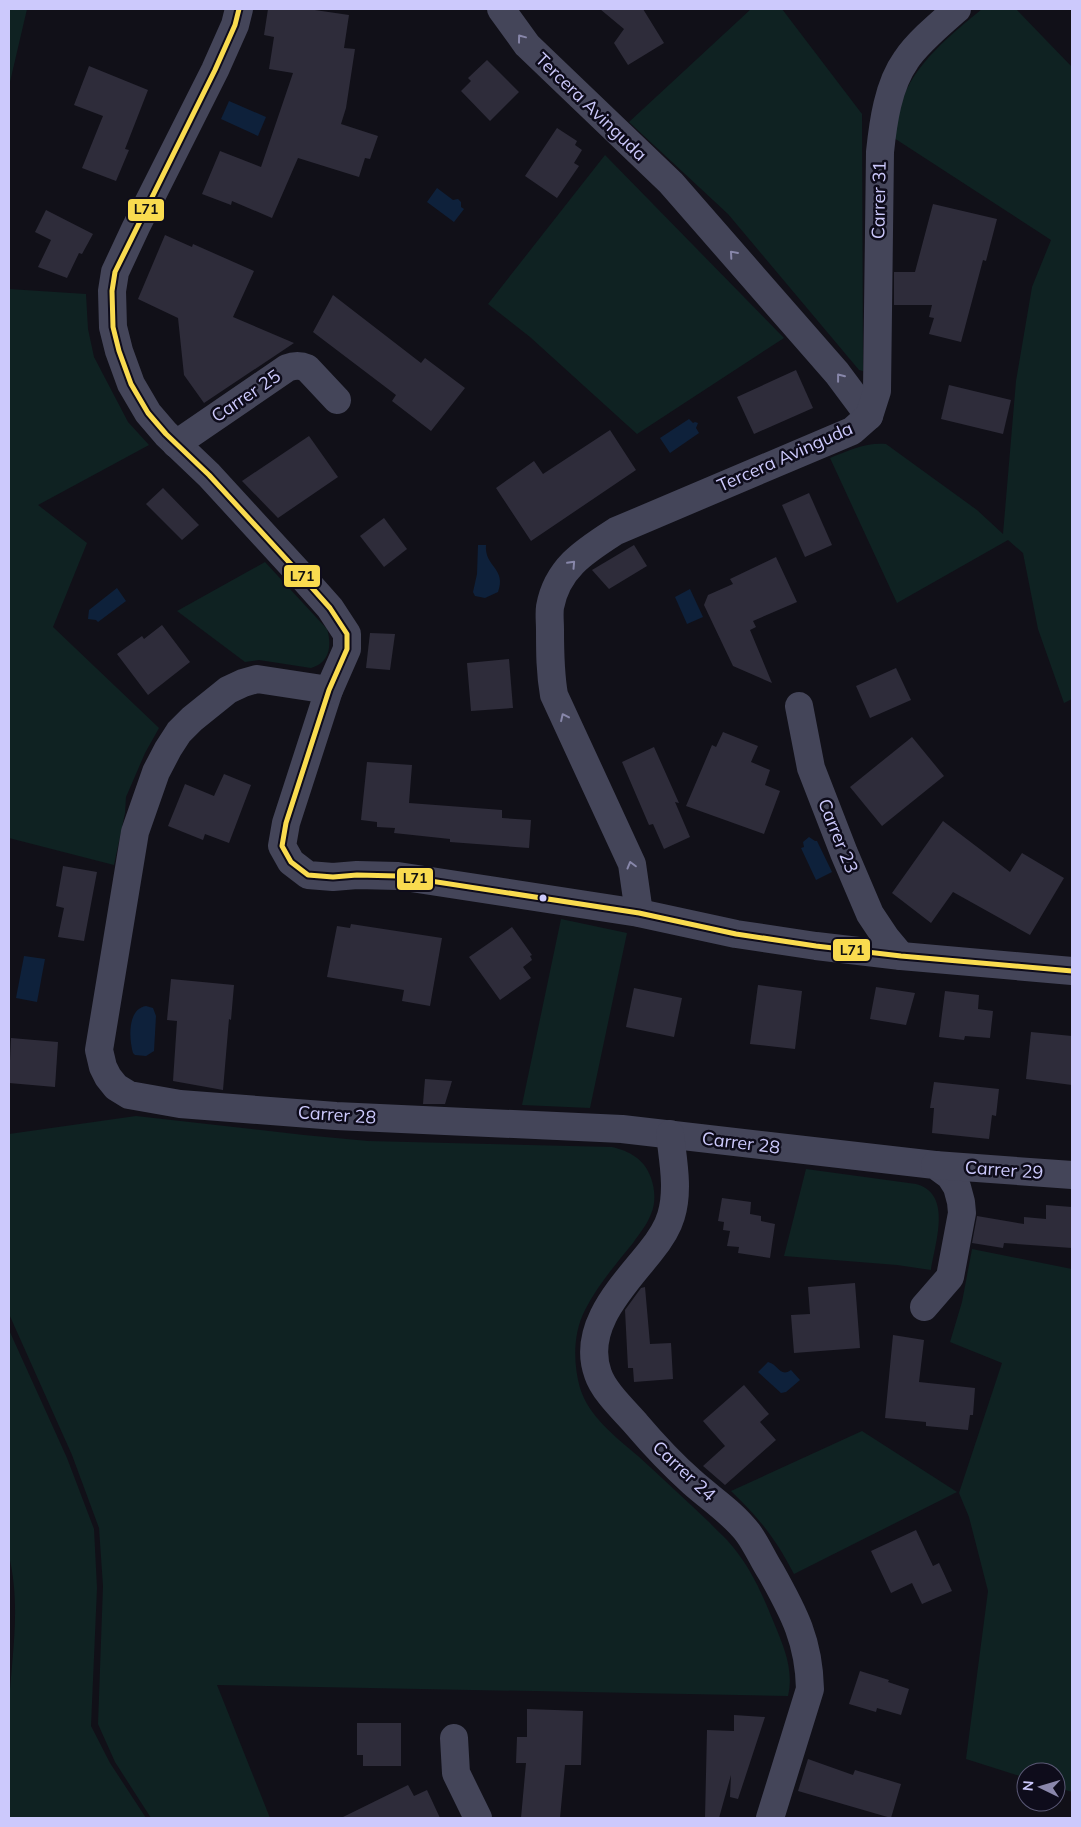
<svg xmlns="http://www.w3.org/2000/svg" width="1081" height="1827" font-family="Mulish,sans-serif">
<style>
.green{fill:#0f2222}
.water{fill:#0e213b}
.building{fill:#2e2c3a}
.lines{fill:none;stroke-linecap:round;stroke-linejoin:round}
.minor{stroke:#444559;stroke-width:28}
.bus-1-casing{stroke:#0e0c1b;stroke-width:9}
.bus-1{stroke:#f9db4f;stroke-width:5}
.oneway{stroke:#8887aa}
.bus-dot{fill:#ccc9fc;stroke:#0e0c1b;stroke-width:2}
.labels{text-anchor:middle;stroke-width:5;stroke-linejoin:round;paint-order:stroke}
.street-label{font-size:18px;fill:#ccc9fc;stroke:#0e0c1b}
.line-badge{stroke:#0e0c1b;stroke-width:2}
.pale-badge-label{font-size:14px;text-anchor:middle;font-weight:bold;fill:#111}
</style>
<rect width="100%" height="100%" fill="#111018"/>
<g class="green">
<path d="M9 9H27L9 86Z"/>
<path d="M751 9H782L862 114 863 371 859 370 728 214 629 122Z"/>
<path d="M982 9H1016L1072 67V699L1064 703 1038 629 1023 553 1008 540 897 603 830 458C847 451 867 442 886 444L977 510 1003 534 1016 381 1032 287 1051 240 894 138C896 127 897 115 901 104 913 64 952 34 982 9Z"/>
<path d="M605 155 784 338 637 434 530 337 488 304Z"/>
<path d="M9 289 86 294 88 329 94 357 128 422 149 445 38 505 87 543 53 627 159 728 145 753 126 797 125 813 114 865 9 838Z"/>
<path d="M265 562 327 629C332 645 330 663 311 668L259 660 245 662 177 611Z"/>
<path d="M561 919 627 933 590 1108 522 1105Z"/>
<path d="M136 1116 304 1135 368 1141 612 1147C629 1151 645 1159 651 1178 655 1189 656 1203 651 1214 647 1225 639 1234 633 1243 616 1264 597 1286 585 1310 573 1333 573 1363 580 1388 589 1417 616 1437 638 1456 662 1478 686 1500 710 1523 717 1531 726 1538 733 1547 752 1570 763 1596 774 1623 784 1647 794 1670 788 1696L217 1685 270 1818H151L115 1762 98 1724 103 1586 99 1528 72 1455 9 1314V1134Z"/>
<path d="M806 1169 916 1184C953 1194 935 1243 931 1270L897 1265 784 1256Z"/>
<path d="M972 1249 1072 1269V1792L1056 1787V1772H1026V1778L966 1759 988 1591 969 1517 959 1493 1002 1363 950 1342 962 1302Z"/>
<path d="M9 1330 67 1458 94 1529 97 1588 91 1726 110 1763 146 1818H9C9 1780 7 1742 9 1704 12 1654 21 1606 9 1556Z"/>
<path d="M862 1431 957 1492 794 1574C775 1538 760 1519 731 1491Z"/>
</g>
<g class="water">
<path d="M229 101 266 117 258 136 221 119Z"/>
<path d="M437 188 453 200 458 199 461 202V207L464 209 454 222 427 202Z"/>
<path d="M689 419 693 423 695 422 698 423 696 428 699 433 670 453 660 438Z"/>
<path d="M478 545H486C484 567 507 568 498 592L485 598 475 596 473 592 477 574Z"/>
<path d="M117 588 126 601 98 622 96 620 88 619 89 610Z"/>
<path d="M690 589 703 617 687 624 675 597Z"/>
<path d="M809 837 815 841H817L832 872 816 880 801 848 804 847 803 842Z"/>
<path d="M24 956 45 959 37 1002 16 998Z"/>
<path d="M146 1006 153 1008 156 1016 154 1051 146 1056 135 1055 133 1053C129 1039 127 1009 146 1006Z"/>
<path d="M768 1362C778 1364 780 1378 791 1370L800 1380 786 1392 781 1393 758 1372Z"/>
</g>
<g class="building">
<path d="M268 9H308L349 15 344 48 355 49 346 108 341 124 378 136 370 159 365 158 359 177 298 158 272 218 232 201 231 205 202 194 220 151 261 167 293 73 269 69 274 37 264 35Z"/>
<path d="M600 9H643L664 43 628 65 614 43 624 29Z"/>
<path d="M487 60 519 92 490 121 461 91 471 81 468 78Z"/>
<path d="M89 66 148 90 125 149 129 150 116 181 82 168 103 116 74 105Z"/>
<path d="M557 128 577 141 575 145 582 150 574 163 579 166 557 198 525 176Z"/>
<path d="M933 204 997 219 986 261 983 260 961 342 929 334 934 318 929 317 932 305H894V272H915Z"/>
<path d="M46 210 93 234 82 254 79 253 67 278 38 267 51 240 35 232Z"/>
<path d="M165 235 192 247 193 244 254 271 233 317 294 343 204 403 184 375 178 318 138 299Z"/>
<path d="M333 295 421 363 425 358 465 388 431 431 392 401 396 395 313 332Z"/>
<path d="M796 370 813 408 754 434 737 397Z"/>
<path d="M949 385 1011 400 1003 434 941 419Z"/>
<path d="M610 430 636 470 531 541 496 488 534 461 543 474Z"/>
<path d="M309 436 338 477 278 518 242 481Z"/>
<path d="M163 488 199 525 182 540 146 504Z"/>
<path d="M809 493 832 545 805 557 782 505Z"/>
<path d="M384 518 407 549 384 567 360 536Z"/>
<path d="M634 545 647 566 609 589 592 570Z"/>
<path d="M776 557 797 602 753 621 756 627 750 630 772 683 733 666 704 605 708 595 733 584 730 579Z"/>
<path d="M162 625 190 662 148 695 117 654 142 636 144 639Z"/>
<path d="M370 633 395 634 390 670 366 668Z"/>
<path d="M509 659 513 708 471 711 467 663Z"/>
<path d="M896 668 911 700 870 718 856 686Z"/>
<path d="M723 732 758 746 751 762 770 770 765 785 780 791 764 834 686 806 712 745 716 747Z"/>
<path d="M912 737 944 776 882 826 850 787Z"/>
<path d="M654 747 679 803 675 802 690 837 664 849 653 824 649 825 622 762Z"/>
<path d="M367 762 412 765 409 803 502 810V818L531 820 529 848 450 842V839L394 833 395 828 377 827V822L361 820Z"/>
<path d="M224 774 251 785 229 843 205 834 203 840 168 826 185 784 214 796Z"/>
<path d="M943 821 1010 872 1022 853 1064 878 1030 935 953 892 931 923 892 893Z"/>
<path d="M63 866 97 872 84 941 58 937 64 908 56 906Z"/>
<path d="M351 924 442 938 430 1006 402 1001 404 990 327 977 337 926 350 928Z"/>
<path d="M512 927 532 955 530 956 532 960 523 967 531 978 500 1000 469 957Z"/>
<path d="M171 979 234 985 231 1020 229 1019 223 1090 173 1081 177 1021 167 1020Z"/>
<path d="M758 985 802 991 795 1049 750 1044Z"/>
<path d="M876 987 915 993 906 1025 870 1019Z"/>
<path d="M634 988 682 998 674 1037 626 1027Z"/>
<path d="M945 991 979 995 978 1009 993 1011 990 1038 965 1036 964 1040 939 1037Z"/>
<path d="M1031 1032 1072 1036V1085L1026 1079Z"/>
<path d="M11 1038 58 1042 55 1087 9 1083Z"/>
<path d="M425 1079 452 1081 445 1104H423Z"/>
<path d="M934 1082 999 1089 996 1116 992 1115 989 1139 932 1133 934 1108H930Z"/>
<path d="M722 1198 751 1202 750 1214 761 1216V1221L775 1224 770 1258 738 1253 739 1247 727 1246 730 1231 723 1230 724 1222 718 1221Z"/>
<path d="M1046 1205 1072 1207V1248L1004 1243 1003 1248 972 1243 977 1216 1024 1224V1217L1046 1219Z"/>
<path d="M855 1283 860 1348 794 1353 791 1315 810 1314 808 1287Z"/>
<path d="M645 1287 650 1344 671 1343 673 1379 634 1382 633 1368H628L625 1310 641 1288Z"/>
<path d="M893 1335 924 1340 919 1382 975 1388 973 1415H970L968 1430 926 1426V1422L885 1418Z"/>
<path d="M744 1385 769 1414 760 1422 776 1440 725 1485 703 1466 725 1446 703 1421Z"/>
<path d="M916 1530 933 1566 939 1563 952 1591 922 1604 912 1583 891 1593 871 1551Z"/>
<path d="M860 1671 889 1680 888 1682 909 1689 901 1715 877 1708 876 1712 849 1704Z"/>
<path d="M527 1709 583 1711 581 1765H565L560 1818H521L526 1763H516L517 1737H527Z"/>
<path d="M734 1715 765 1717 738 1799 730 1797 731 1775 719 1818H705L707 1730 734 1731Z"/>
<path d="M357 1723H401V1766H363V1755H357Z"/>
<path d="M808 1759 853 1775 855 1770 901 1784 891 1818 798 1791Z"/>
<path d="M408 1785 414 1796 427 1790 440 1818H341Z"/>
</g>
<g class="lines">
<g class="minor">
<path d="M239 9 235 25 215 70 136 227 115 272 112 291 113 327 119 351 131 384 148 413 166 434 209 475 298 572 330 608 347 634V649L329 690 286 823 282 846 291 862 308 875 333 877 357 875 398 876 639 913 736 934 816 946 901 956 1072 971"/>
<path d="M501 9 527 45 671 183 837 373 869 416"/>
<path d="M176 444 287 368C295 365 300 365 307 368L337 400"/>
<path d="M329 690 257 679 243 683 228 690 192 719 179 732 168 749 156 772 135 832 99 1050 103 1067 108 1077 116 1087 129 1095 180 1104 336 1116 622 1129 935 1165 950 1176 957 1187 961 1202 962 1213 950 1277 924 1307"/>
<path d="M799 706 811 768 844 853 870 914 886 938 901 956"/>
<path d="M639 913 632 864 554 695C550 672 550 652 550 630 550 622 549 614 550 607 557 568 585 551 616 531L852 431 869 416 877 391 880 152C883 123 888 85 906 60 917 43 941 23 957 9"/>
<path d="M670 1134C673 1161 679 1190 671 1216 667 1230 659 1241 650 1252 623 1286 581 1327 598 1374 604 1392 625 1411 637 1425 654 1445 673 1465 692 1482 711 1499 733 1513 748 1533 757 1545 763 1560 771 1572 794 1613 809 1641 810 1689L770 1818"/>
<path d="M935 1165 1072 1175"/>
<path d="M454 1738 456 1773 478 1818"/>
</g>
<defs>
<path id="bus-1" d="M239 9 235 25 215 70 115 272 112 291 113 327 119 351 131 384 148 413 166 434 209 475 298 572 330 608 347 634V649L329 690 286 823 282 846 291 862 308 875 333 877 357 875 398 876 639 913 736 934 816 946 901 956 1072 971"/>
</defs>
<use href="#bus-1" class="bus-1-casing"/>
<use href="#bus-1" class="bus-1"/>
</g>
<defs><path id="oneway-chevron" d="M-2-3.5L2.5 0L-2 3.5" fill="none" stroke-width="1.6" stroke-linecap="round" stroke-linejoin="round" transform="scale(1.25)"/></defs>
<g class="oneway">
<use href="#oneway-chevron" transform="translate(521 38) rotate(-127)"/>
<use href="#oneway-chevron" transform="translate(733 254) rotate(-131)"/>
<use href="#oneway-chevron" transform="translate(840 377) rotate(-128)"/>
<use href="#oneway-chevron" transform="translate(572 564) rotate(-47)"/>
<use href="#oneway-chevron" transform="translate(564 717) rotate(-115)"/>
<use href="#oneway-chevron" transform="translate(631 865) rotate(-105)"/>
</g>
<circle class="bus-dot" cx="543" cy="898" r="4.5"/>
<g class="labels">
<g class="street-label">
<text transform="translate(591 107) rotate(44)" y="6">Tercera Avinguda</text>
<text transform="translate(879 200) rotate(-89)" y="6">Carrer 31</text>
<text transform="translate(246 396) rotate(-34)" y="6">Carrer 25</text>
<text transform="translate(785 457) rotate(-24)" y="6">Tercera Avinguda</text>
<text transform="translate(838 836) rotate(68)" y="6">Carrer 23</text>
<text transform="translate(337 1115) rotate(4)" y="6">Carrer 28</text>
<text transform="translate(741 1143) rotate(7)" y="6">Carrer 28</text>
<text transform="translate(1004 1170) rotate(4)" y="6">Carrer 29</text>
<text transform="translate(684 1471) rotate(43)" y="6">Carrer 24</text>
</g>
</g>
<g class="line-badge">
<rect x="127" y="198" width="38" height="24" rx="5" fill="#f9db4f"/>
<rect x="283" y="564" width="38" height="24" rx="5" fill="#f9db4f"/>
<rect x="396" y="867" width="38" height="24" rx="5" fill="#f9db4f"/>
<rect x="832" y="938" width="39" height="24" rx="5" fill="#f9db4f"/>
</g>
<g class="pale-badge-label">
<text x="146" y="214">L71</text>
<text x="302" y="581">L71</text>
<text x="415" y="883">L71</text>
<text x="852" y="955">L71</text>
</g>
<rect width="1081" height="1827" fill="none" stroke="#ccc9fc" stroke-width="20"/>
<g transform="translate(1041 1787) rotate(275)"><circle r="24" fill="#0e0c1b" stroke="#5a5875"/>
<path d="M0-4L9 19L0 12L-9 19Z" fill="#8b88ac"/>
<text y="-8" font-size="14" font-weight="bold" text-anchor="middle" fill="#ccc9fc">N</text>
</g>
</svg>
